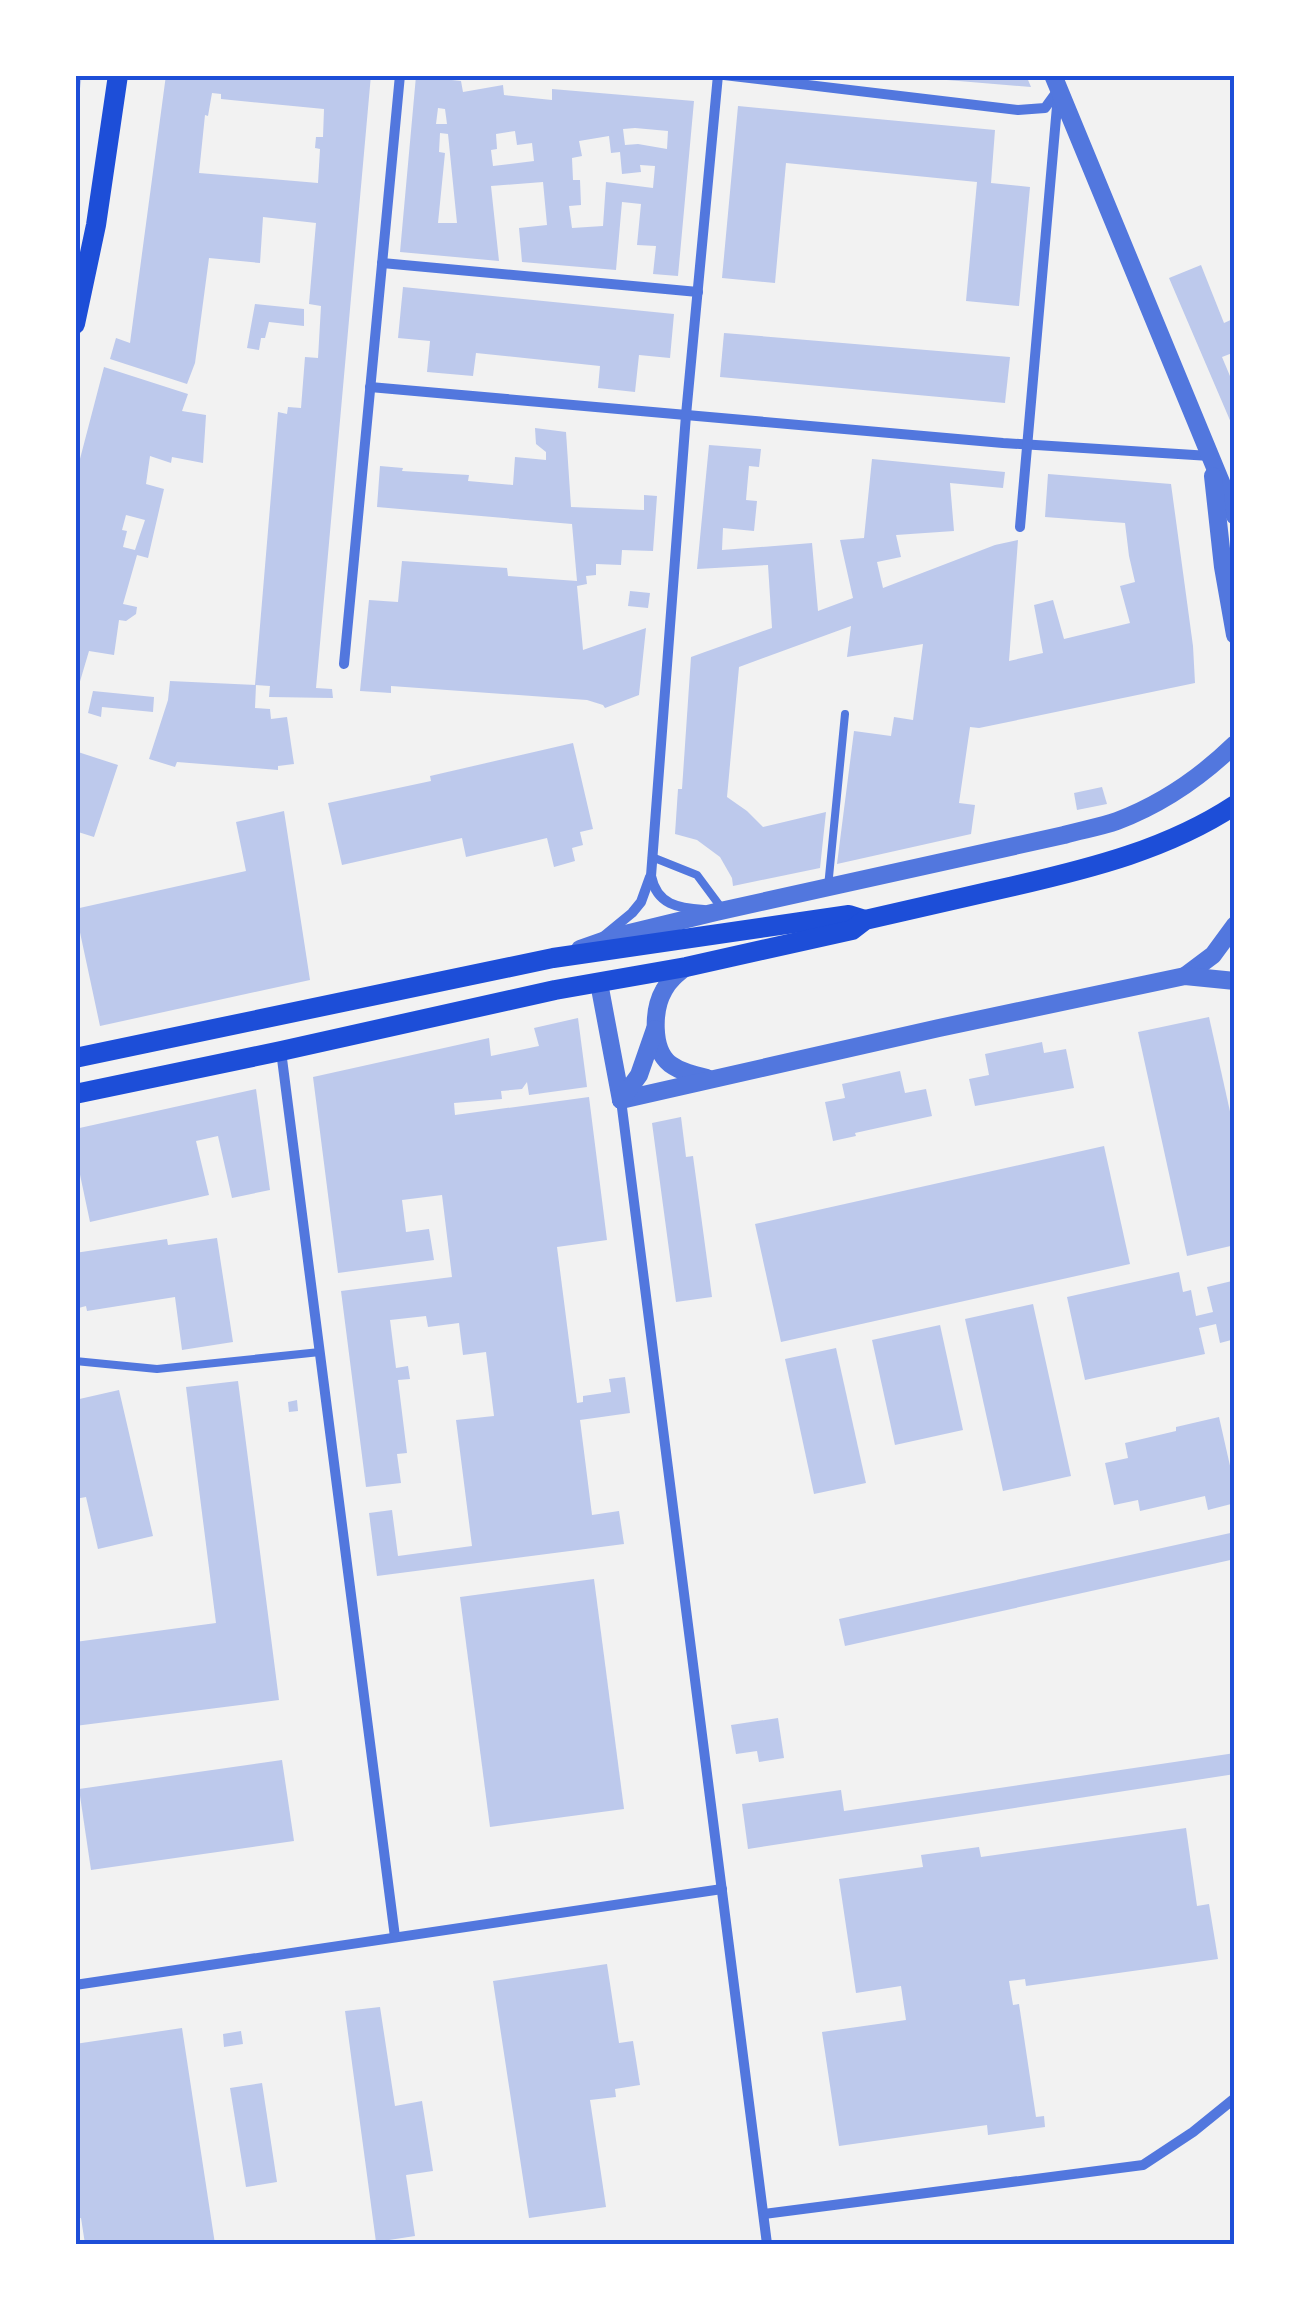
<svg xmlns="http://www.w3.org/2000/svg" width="1310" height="2319" font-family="Signika,sans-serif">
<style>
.building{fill:#bdc9ec;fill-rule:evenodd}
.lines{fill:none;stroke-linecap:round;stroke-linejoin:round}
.service{stroke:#5277de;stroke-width:8}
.minor{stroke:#5277de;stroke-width:10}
.tertiary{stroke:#5277de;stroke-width:18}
.secondary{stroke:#1d4ed8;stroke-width:20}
.neatline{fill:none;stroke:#1d4ed8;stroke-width:4}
</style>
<rect width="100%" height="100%" fill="#f2f2f2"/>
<g class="building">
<path d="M75 75H82L77 109H75Z"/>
<path d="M166 75H371L316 688 332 689 333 698 269 697 270 686 255 685 278 412 287 414 288 407 301 408 305 357 318 358 321 306 309 304 316 223 263 217 260 263 209 258 195 363 187 384 110 359 116 338 130 343ZM212 93 221 94V99L324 109 323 137H316L315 148 320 149 318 183 199 173 205 115 208 116Z"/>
<path d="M924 75H1026L1031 87 923 78Z"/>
<path d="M416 76 461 81 463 92 503 85 504 95 552 100V89L694 101 678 276 653 274 656 246 637 245 641 204 622 202 616 270 522 262 519 228 547 225 543 182 491 186 499 261 400 252ZM438 108 445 109 447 124H436ZM635 128 668 131 667 149 638 144 625 145 623 129ZM515 131 517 145 532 143 534 161 493 166 491 150 497 149 496 134ZM440 133 448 134 457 223H438L445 153 439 152ZM609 136 611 153 620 152 622 174 641 172 640 165 655 166 653 188 606 182 603 226 572 228 569 206 581 205 580 180H573L572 158 582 156 579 141Z"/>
<path d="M738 106 995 130 991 183 1030 187 1019 306 966 301 977 182 786 163 775 283 722 278Z"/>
<path d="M1201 265 1224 323 1235 318V352L1222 357 1235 388V424L1232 425 1169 278Z"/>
<path d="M403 287 674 314 670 358 639 355 635 392 598 388 600 366 476 353 473 376 427 372 430 341 398 338Z"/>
<path d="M255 304 304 309V326L269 322 265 338H261L259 350 247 348Z"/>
<path d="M724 333 1010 357 1005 403 720 377Z"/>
<path d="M104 367 188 394 182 411 206 415 203 463 172 457 171 463 150 456 146 484 164 489 148 558 137 555 123 604 137 607 136 614 126 621 119 620 114 655 89 651 76 695 75 478ZM126 515 145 520 135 550 123 547 127 531 122 530Z"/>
<path d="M535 428 566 432 571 507 644 510V495L657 496 653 551 622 550 621 565 596 564V575L586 576 587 584 577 586 583 650 646 628 639 695 605 708 603 705 587 700 391 686V693L360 691 369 600 398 602 402 561 507 568 508 576 577 581 572 524 377 507 380 466 403 468 402 471 469 475 468 481 513 485 515 457 546 460V452L536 444Z"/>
<path d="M709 445 761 449 759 467 749 466 746 500 757 501 754 531 723 528 722 550 812 543 818 611 853 598 840 540 864 538 872 459 1005 472 1003 488 950 483 954 531 896 535 901 557 877 562 883 588 995 545 1018 540 1009 661 1043 653 1034 605 1053 600 1064 639 1130 623 1120 586 1135 582 1129 556 1125 523 1045 517 1048 474 1171 484 1193 646 1195 683 979 728 970 727 959 803 975 805 971 834 837 864 854 731 891 736 894 717 913 720 923 644 847 657 851 626 739 667 727 797 747 811 763 827 826 812 820 868 733 886 732 878 720 857 697 840 675 834 678 789H682L691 657 772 628 768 565 697 569Z"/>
<path d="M630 591 650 593 648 608 628 606Z"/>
<path d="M170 681 256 685 255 708 270 709 271 719 287 717 294 764 278 766V770L177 762 175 767 149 759 168 700Z"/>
<path d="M93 691 154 697 153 712 102 707 101 717 88 713Z"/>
<path d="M573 743 593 829 580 832 583 845 572 848 575 861 554 867 547 838 466 857 462 838 342 865 328 803 431 781 430 776Z"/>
<path d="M78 752 118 765 94 837 75 831V762Z"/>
<path d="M1102 787 1107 804 1077 810 1074 793Z"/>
<path d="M284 811 310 980 100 1026 75 909 246 871 236 822Z"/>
<path d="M1209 1017 1235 1134V1245L1187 1256 1138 1032Z"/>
<path d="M578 1018 587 1087 529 1095 527 1082 522 1089 501 1091 502 1099 454 1103 455 1115 589 1097 607 1240 557 1247 577 1403 583 1402V1396L611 1392 609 1379 625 1377 630 1413 580 1420 592 1515 619 1511 624 1544 377 1576 369 1513 392 1510 398 1556 472 1546 456 1420 494 1416 486 1352 463 1355 459 1323 428 1327 426 1316 390 1320 396 1368 408 1366 410 1379 398 1380 407 1453 397 1454 401 1483 366 1487 341 1291 452 1277 442 1195 402 1200 406 1232 429 1229 434 1260 338 1273 313 1077 489 1038 491 1056 539 1046 534 1028Z"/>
<path d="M1042 1042 1044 1053 1066 1049 1074 1088 975 1106 969 1079 989 1075 985 1054Z"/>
<path d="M900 1071 905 1093 926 1089 932 1116 855 1133 856 1136 833 1141 825 1102 845 1098 842 1084Z"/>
<path d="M256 1089 270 1190 232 1198 218 1136 196 1141 209 1195 90 1222 75 1151V1129Z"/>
<path d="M681 1117 686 1157 693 1156 712 1297 676 1302 652 1123Z"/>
<path d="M1104 1146 1130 1264 781 1342 755 1224Z"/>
<path d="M217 1238 233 1342 182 1350 175 1297 87 1311 86 1306 75 1309V1253L167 1239 168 1245Z"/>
<path d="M1179 1272 1183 1292 1191 1290 1196 1316 1213 1312 1207 1287 1232 1281 1235 1293V1339L1220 1343 1216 1324 1199 1328 1205 1354 1085 1380 1067 1297Z"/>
<path d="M1033 1304 1071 1476 1003 1491 965 1319Z"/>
<path d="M940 1325 963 1430 895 1445 872 1340Z"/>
<path d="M836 1348 866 1483 814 1494 785 1359Z"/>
<path d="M238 1381 279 1700 75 1726V1642L216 1623 186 1387Z"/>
<path d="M119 1390 153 1536 98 1549 86 1497 75 1499V1400Z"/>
<path d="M297 1400 298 1411 289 1412 288 1402Z"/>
<path d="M1219 1417 1235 1488V1503L1208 1510 1205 1496 1140 1511 1138 1500 1114 1505 1105 1463 1128 1458 1125 1443 1176 1431V1427Z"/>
<path d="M1235 1532V1559L845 1646 839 1619Z"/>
<path d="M594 1579 624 1809 490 1827 460 1597Z"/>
<path d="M778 1718 784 1758 759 1762 757 1751 736 1754 731 1725Z"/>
<path d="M1235 1753V1774L748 1849 742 1804 841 1790 844 1811Z"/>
<path d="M282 1760 294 1841 91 1870 79 1789Z"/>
<path d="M1186 1828 1197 1906 1209 1904 1218 1959 1026 1986 1025 1979 1009 1981 1013 2005 1019 2004 1036 2117 1044 2116 1045 2127 988 2135 987 2125 839 2146 822 2032 906 2020 901 1986 856 1993 839 1879 923 1867 921 1855 979 1847 981 1857Z"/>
<path d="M607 1964 619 2043 633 2041 640 2085 615 2089 616 2097 590 2100 606 2207 529 2218 493 1981Z"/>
<path d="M380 2007 395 2106 422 2101 433 2171 406 2175 415 2236 376 2242 345 2011Z"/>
<path d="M182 2028 215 2244H85L81 2218 75 2219V2044Z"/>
<path d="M241 2031 243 2044 224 2047 223 2034Z"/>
<path d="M262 2083 277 2182 246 2187 230 2088Z"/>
</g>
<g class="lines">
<g class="service">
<path d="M652 857 697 875 723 910"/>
<path d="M828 887 845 714"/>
<path d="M75 1361 157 1369 320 1352"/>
</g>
<g class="minor">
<path d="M724 75 1018 110 1045 108 1058 90"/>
<path d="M382 263 698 292"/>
<path d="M370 387 1003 443 1210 456"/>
<path d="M1020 527 1058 95"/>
<path d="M344 664 400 75"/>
<path d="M704 910C678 908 657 905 651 876L686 415 718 75"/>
<path d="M604 936 632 913 641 902 650 877"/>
<path d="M281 1051 395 1937"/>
<path d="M621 1100 767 2244"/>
<path d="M75 1985 722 1889"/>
<path d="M764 2214 1143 2165 1193 2132 1235 2098"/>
</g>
<g class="tertiary">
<path d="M1053 75 1235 516"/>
<path d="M1213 476 1223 567 1235 635"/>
<path d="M580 949 617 936 716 912 1064 835C1081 830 1100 827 1117 821 1162 804 1201 777 1235 744"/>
<path d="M686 967C677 974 669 980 664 990 653 1009 651 1049 670 1064 681 1072 694 1075 707 1078"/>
<path d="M1185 976 1213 955 1235 925"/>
<path d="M599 983 621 1100"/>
<path d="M621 1100 939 1028 1185 976 1235 981"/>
<path d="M621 1100 639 1075 655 1029"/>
</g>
<g class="secondary">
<path d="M75 324 96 225 118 75"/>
<path d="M75 1058 553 958 849 915 865 920"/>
<path d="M75 1094 281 1051 555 990 686 967 852 930 865 920C914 909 964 897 1014 886 1092 868 1168 849 1235 805"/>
</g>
</g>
<rect width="1310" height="2319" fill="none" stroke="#ffffff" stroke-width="155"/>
<rect x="78" y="78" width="1154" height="2164" class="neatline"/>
</svg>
